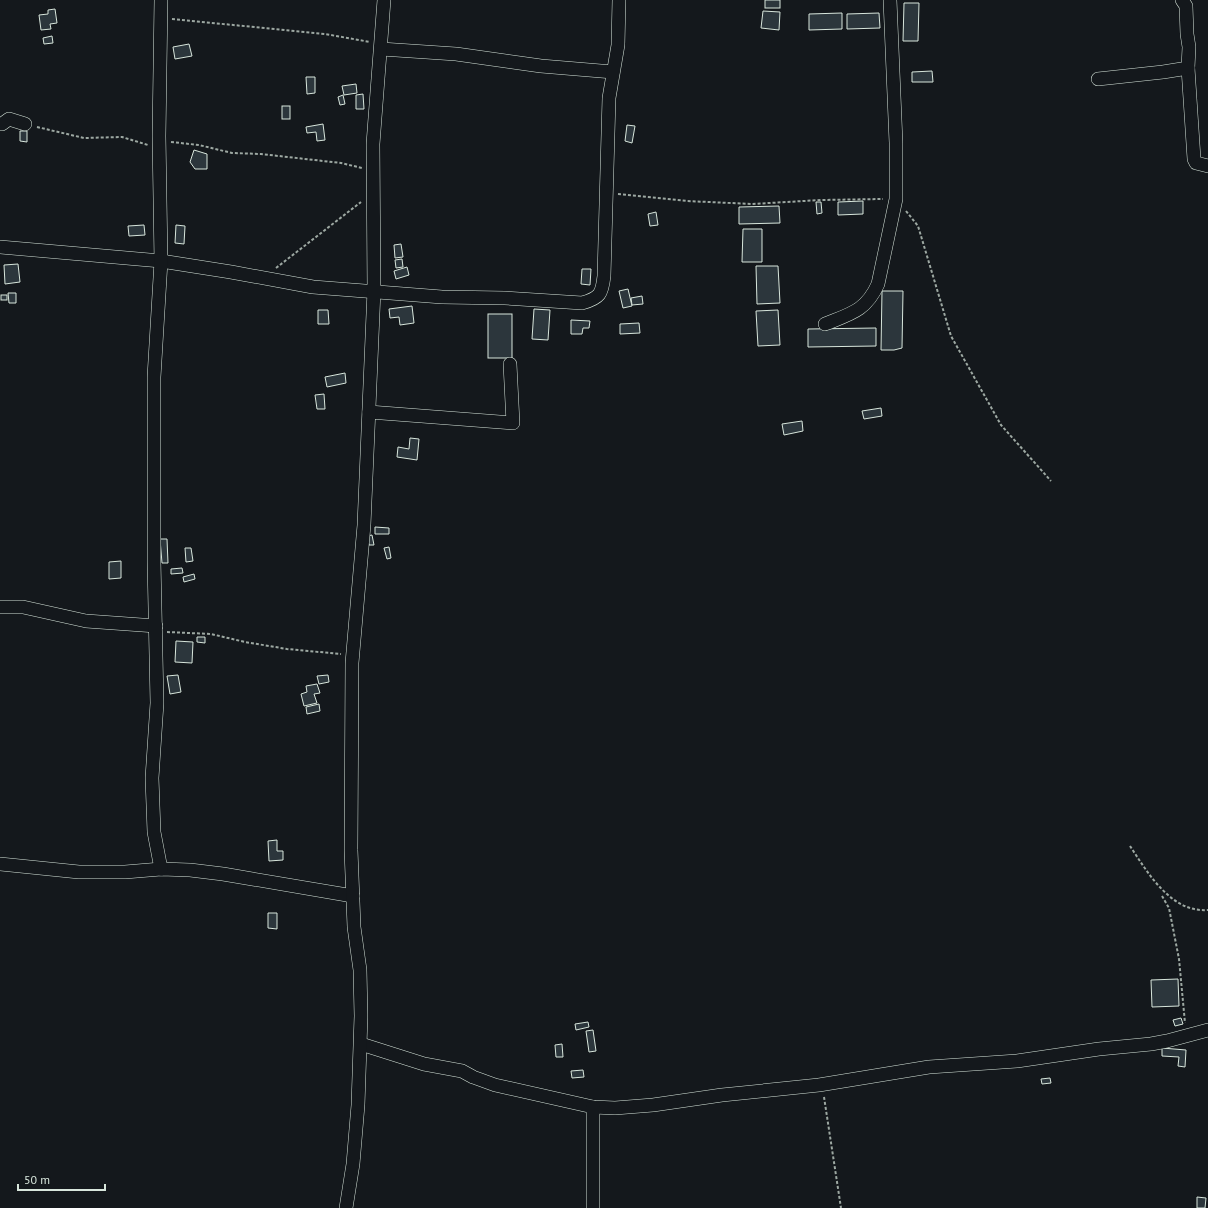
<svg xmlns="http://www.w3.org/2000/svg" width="1208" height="1208" font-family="'PT Sans',sans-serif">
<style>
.building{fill:#2c363c;stroke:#d8e6dc}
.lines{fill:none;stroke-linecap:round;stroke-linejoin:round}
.minor-casing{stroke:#d8e6dc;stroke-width:14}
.path{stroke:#9da8a2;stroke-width:2;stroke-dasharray:3 2;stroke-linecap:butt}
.minor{stroke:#14181c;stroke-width:13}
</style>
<rect width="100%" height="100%" fill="#14181c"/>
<g class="building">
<rect x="765" y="0" width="15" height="8"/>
<path d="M904 3H919L918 41H903Z"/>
<path d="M55 9 57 23 50 24 51 29 41 30 39 15 48 14V10Z"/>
<path d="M763 11 780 12 779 30 761 28Z"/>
<path d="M842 13V29L809 30V14Z"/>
<path d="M879 13 880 28 847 29V14Z"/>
<path d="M52 36 53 43 44 44 43 38Z"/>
<path d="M189 44 192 56 175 59 173 47Z"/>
<path d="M932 71 933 82H912V72Z"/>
<path d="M306 77H315V93L307 94Z"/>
<path d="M356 84 357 93 344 95 342 86Z"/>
<path d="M363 94 364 109H356V95Z"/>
<path d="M343 95 345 104 340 105 338 97Z"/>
<rect x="282" y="106" width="8" height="13"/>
<path d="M323 124 325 140 317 141 316 132 307 133 306 127Z"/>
<path d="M627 125 635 126 632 143 625 141Z"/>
<path d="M20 131H27V142L20 141Z"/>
<path d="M194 150 207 154V169H195L190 162Z"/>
<path d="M863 201V214L838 215V202Z"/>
<path d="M816 202H821L822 213 817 214Z"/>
<path d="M779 206 780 223 739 224V207Z"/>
<path d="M656 212 658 225 650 226 648 214Z"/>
<path d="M144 225 145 235 129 236 128 226Z"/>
<path d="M176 225 185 226 184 244 175 243Z"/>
<path d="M743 229H762V262H742Z"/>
<path d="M401 244 403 257 395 258 394 245Z"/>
<path d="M402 259 403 267 396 268 395 260Z"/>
<path d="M18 264 20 282 5 284 4 265Z"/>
<path d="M756 266H778L780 303 757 304Z"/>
<path d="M407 267 409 275 396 279 394 271Z"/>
<path d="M582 269H591L590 285 581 284Z"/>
<path d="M628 289 632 306 623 308 619 291Z"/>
<path d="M882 291H903L902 348 894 350H881Z"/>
<path d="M8 293H16V303H9Z"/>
<rect x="1" y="295" width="6" height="5"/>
<path d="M642 296 643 304 632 305 631 298Z"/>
<path d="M412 306 414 323 400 325 399 317 390 318 389 309Z"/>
<path d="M534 309 550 310 548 340 532 339Z"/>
<path d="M318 310H328L329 324H318Z"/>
<path d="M778 310 780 345 758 346 756 311Z"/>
<rect x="488" y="314" width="24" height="44"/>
<path d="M571 320 590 321 589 328H583L582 334H571Z"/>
<path d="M639 323 640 333 620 334V324Z"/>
<path d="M876 328V346L808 347V329Z"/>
<path d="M345 373 346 383 327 387 325 377Z"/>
<path d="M324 394 325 409H317L315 395Z"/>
<path d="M881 408 882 416 864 419 862 411Z"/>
<path d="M802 421 803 431 784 435 782 424Z"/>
<path d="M410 438 419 439 417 460 397 457 398 447 409 449Z"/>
<path d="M375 527 389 528V534H375Z"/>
<path d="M372 535 374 545H369L367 536Z"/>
<path d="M160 539H167L168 563H162Z"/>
<path d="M389 547 391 558 387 559 384 548Z"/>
<path d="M185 548H191L193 561 186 562Z"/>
<path d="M121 561V578L109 579V562Z"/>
<path d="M182 568 183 573 171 574V569Z"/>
<path d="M194 574 195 579 184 582 183 577Z"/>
<path d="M197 637H205V643L197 642Z"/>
<path d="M176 641 193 642 192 663 175 662Z"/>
<path d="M178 675 181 692 170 694 167 676Z"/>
<path d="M328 675 329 682 319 684 317 676Z"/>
<path d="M317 684 320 693 314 694 317 703 304 706 301 694 307 692 306 686Z"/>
<path d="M319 704 320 711 307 714 306 707Z"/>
<path d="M277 840V851H283V860L269 861 268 841Z"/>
<path d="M268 913H277V929L268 928Z"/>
<path d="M1178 979 1179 1006 1152 1007 1151 980Z"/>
<path d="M1181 1018 1183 1024 1175 1026 1173 1020Z"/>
<path d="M588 1022 589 1027 576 1030 575 1024Z"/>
<path d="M593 1030 596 1051 589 1052 586 1031Z"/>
<path d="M562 1044 563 1057H556L555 1045Z"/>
<path d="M1162 1048 1186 1050 1185 1067 1178 1066 1179 1057 1162 1056Z"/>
<path d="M583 1070 584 1077 572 1078 571 1071Z"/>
<path d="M1050 1078 1051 1083 1042 1084 1041 1079Z"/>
<path d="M1197 1197 1206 1198 1205 1208H1197Z"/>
</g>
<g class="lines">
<defs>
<g id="minor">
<path d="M381 49 456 54 541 66 613 72"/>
<path d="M1188 68 1194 159 1196 163 1208 166"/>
<path d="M1098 79 1163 72 1188 68 1189 47 1187 34 1186 6 1182 0"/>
<path d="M0 124H2L9 119 25 124"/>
<path d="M0 247 161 261 231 272 313 287 442 297 505 298 582 303C600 298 602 294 604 276L609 98 618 45 619 0"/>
<path d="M825 324C850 314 866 311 878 284L896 199V143L890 0"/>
<path d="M369 412 513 423 510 364"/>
<path d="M0 607H23L86 621 156 626"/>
<path d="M0 864 79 872H125L161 869 190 870 223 874 353 896"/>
<path d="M161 869 154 832 152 778 157 703 154 561V377L161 261 159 136 161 0"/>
<path d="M361 1044 424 1064 462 1071 473 1077 495 1085 593 1107 615 1108 653 1105 722 1095 819 1085 929 1067 1017 1061 1099 1049 1151 1044 1167 1041 1208 1030"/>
<path d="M593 1107V1208"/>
<path d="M346 1208 353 1164 358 1105 361 1016 360 970 354 927 351 850 352 663 364 525 374 290 373 144 384 0"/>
</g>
</defs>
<use href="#minor" class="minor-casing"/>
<g class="path">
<path d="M172 19 325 34 370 42"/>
<path d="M37 127 84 138 122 137 148 145"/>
<path d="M171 142 199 145 232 153 261 154 341 163 362 168"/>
<path d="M618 194 687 201 752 204 821 200 883 199"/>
<path d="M906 211 918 226 951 336 1001 425 1051 481"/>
<path d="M276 268 361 202"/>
<path d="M167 632 211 634 245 642 287 649 341 654"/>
<path d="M1130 846C1148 873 1171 913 1208 910"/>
<path d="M1162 896 1169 908 1179 959 1185 1023"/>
<path d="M824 1097 841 1208"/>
</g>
<use href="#minor" class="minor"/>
</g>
<path d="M18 1184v6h87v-6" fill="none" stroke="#d8e6dc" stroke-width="2"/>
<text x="24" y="1184" font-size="12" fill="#d8e6dc" stroke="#14181c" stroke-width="3" paint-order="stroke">50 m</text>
</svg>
